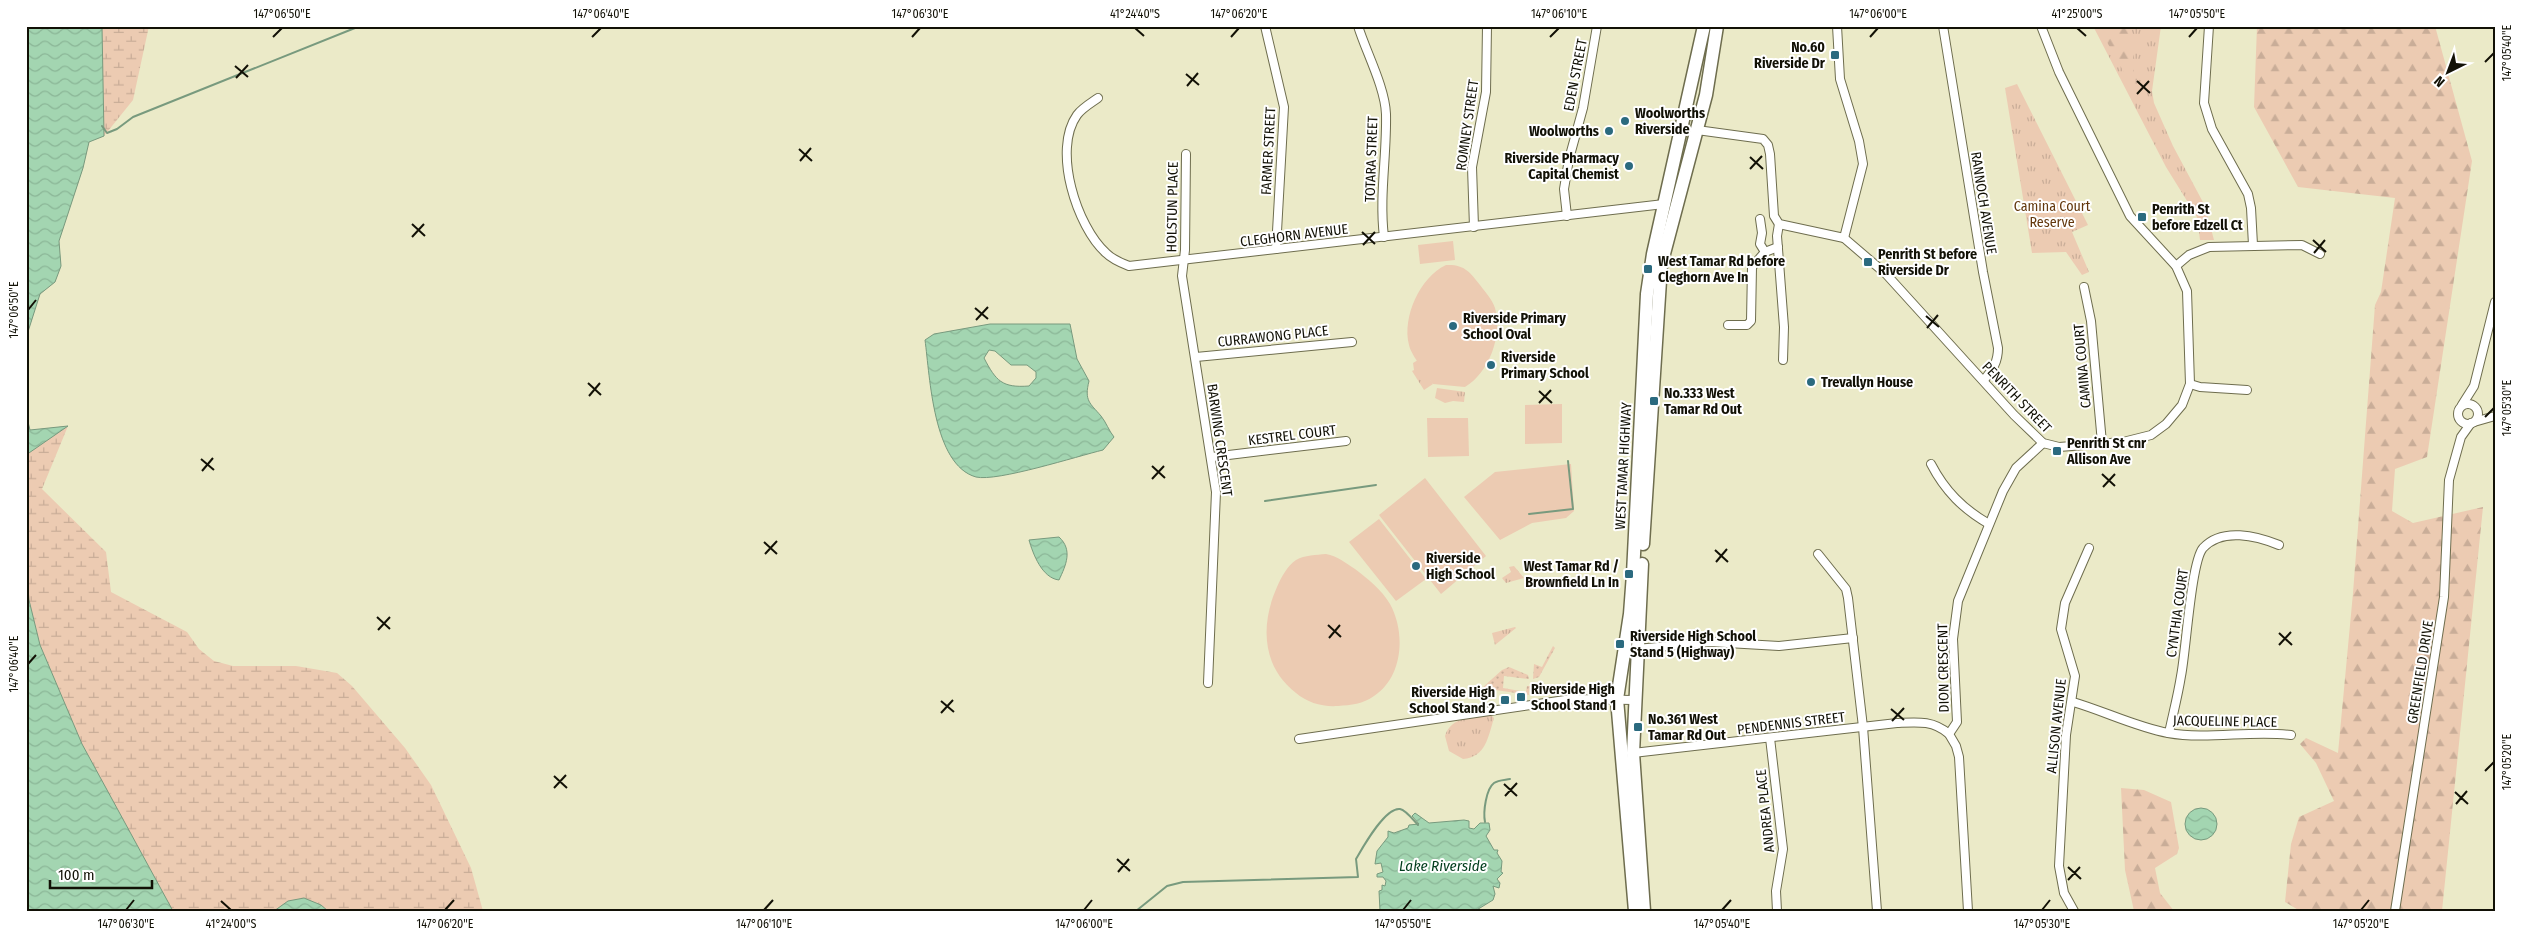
<svg xmlns="http://www.w3.org/2000/svg" width="2521" height="937" font-family="'Fira Sans Condensed',sans-serif">
<style>
.grass{fill:url(#grass-tufts)}
.forest{fill:url(#forest-firs)}
.wetland{fill:url(#wetland-marsh)}
.garden{fill:url(#garden-dots)}
.pitch{fill:#eccbb2}
.water{fill:url(#water-waves);stroke:#789a7e;fill-rule:evenodd}
.lines{fill:none;stroke-linecap:round;stroke-linejoin:round}
.stream{stroke:#789a7e;stroke-width:2}
.minor-casing{stroke:#6e6d4e;stroke-width:10}
.trunk-casing{stroke:#6e6d4e;stroke-width:15}
.minor{stroke:#fff;stroke-width:8}
.trunk{stroke:#fff;stroke-width:12}
.ticks{fill:none;stroke:#121106;stroke-width:2}
.poi-dot{fill:#2b6a7f;stroke:#fff;stroke-width:2}
.labels{text-anchor:middle;stroke-width:4;stroke-linejoin:round;paint-order:stroke}
.poi-label{font-size:14px;font-weight:bold;fill:#121106;stroke:#fff;text-anchor:start}
.street-label{font-size:14px;fill:#121106;stroke:#fff}
.park-label{font-size:14px;fill:#63380d;stroke:#fff}
.water-label{font-size:15px;font-style:italic;fill:#003d1c;stroke:#fff}
.neatline{fill:none;stroke:#121106;stroke-width:2}
.ticks-label{font-size:12px;text-anchor:middle;fill:#121106}
</style>
<defs>
<pattern id="grass-tufts" width="24" height="20" patternUnits="userSpaceOnUse" patternTransform="scale(1.25)"><rect width="24" height="20" fill="#eccbb2"/><path d="M3 7l-1-3M5 7V3M7 7l1-3M15 17l-1-3M17 17v-4M19 17l1-3" fill="none" stroke="#c9ad98"/></pattern>
<pattern id="forest-firs" width="22" height="20" patternUnits="userSpaceOnUse" patternTransform="scale(1.25)"><rect width="22" height="20" fill="#eccbb2"/><path d="M5 1l3.5 6h-7zM16 11l3.5 6h-7z" fill="#c9ad98"/></pattern>
<pattern id="wetland-marsh" width="20" height="14" patternUnits="userSpaceOnUse" patternTransform="scale(1.25)"><rect width="20" height="14" fill="#eccbb2"/><path d="M1 5h8M5 5V1M11 12h8M15 12V8" fill="none" stroke="#c9ad98"/></pattern>
<pattern id="garden-dots" width="8" height="8" patternUnits="userSpaceOnUse" patternTransform="scale(1.25)"><rect width="8" height="8" fill="#eccbb2"/><path d="M2 2h.1M6 6h.1" fill="none" stroke="#c9ad98" stroke-width="1.8" stroke-linecap="round"/></pattern>
<pattern id="water-waves" width="16" height="10" patternUnits="userSpaceOnUse" patternTransform="scale(1.25)"><rect width="16" height="10" fill="#a3d5b1"/><path d="M0 5q4-4 8 0t8 0" fill="none" stroke="#8bb697"/></pattern>
</defs>
<rect width="100%" height="100%" fill="#ebeac8"/>
<g class="grass">
<path d="M2093 26H2161L2152 91 2154 103 2173 146 2205 206 2214 240H2200L2197 217 2166 167Z"/>
<path d="M2017 84 2088 225 2072 232 2089 272 2082 275 2066 252 2032 253 2005 88Z"/>
<path d="M1418 360 1433 384 1424 390 1412 371 1414 370 1413 363Z"/>
<path d="M1437 388 1465 392 1464 402 1453 401 1445 403 1435 398Z"/>
<path d="M1514 566 1524 578 1506 583 1502 578 1511 572 1509 567Z"/>
<path d="M1515 627 1516 628 1495 645 1492 633Z"/>
<path d="M1491 715 1494 718C1488 737 1486 757 1463 759L1449 751 1445 736C1451 716 1473 718 1491 715Z"/>
</g>
<g class="forest">
<path d="M2098 26H2127L2133 55 2135 92Z"/>
<path d="M2257 26H2435L2472 161 2427 457 2395 469 2392 511 2413 523 2483 507 2442 911H2300L2285 902 2291 844 2299 817 2334 801 2316 763 2300 744 2306 738 2338 753 2353 593 2375 305 2381 292 2395 198 2298 187 2254 107Z"/>
<path d="M2121 788 2144 790 2171 802 2179 848 2177 854 2155 868 2160 893 2174 911H2134L2125 870Z"/>
</g>
<g class="wetland">
<path d="M62 26H149L133 100 104 136 89 142 83 168 59 241 61 266 55 282 40 294 26 338Z"/>
<path d="M26 414 30 430 68 426 42 489 106 552 111 592 187 632 199 649 214 661 233 666H296L337 673 352 686 405 748 431 785 471 868 483 911H26Z"/>
</g>
<g class="garden">
<path d="M1553 646 1555 648 1539 677 1533 679 1534 664 1542 667Z"/>
<path d="M1509 667 1528 675 1529 679 1504 676 1503 688 1526 692 1527 686H1530L1529 695 1482 688 1502 670Z"/>
</g>
<g class="pitch">
<path d="M1453 241 1455 260 1420 264 1418 245Z"/>
<path d="M1446 265C1464 264 1470 272 1480 285 1486 293 1492 299 1495 308 1503 335 1489 373 1465 387L1433 384C1427 375 1411 355 1409 345 1402 317 1420 277 1446 265Z"/>
<path d="M1562 404V443L1525 444V405Z"/>
<path d="M1427 418H1468L1469 456 1428 457Z"/>
<path d="M1571 464 1574 511 1566 518 1532 523 1500 540 1464 497 1495 472Z"/>
<path d="M1425 478 1486 556 1441 594 1379 515Z"/>
<path d="M1379 519 1426 579 1396 601 1349 542Z"/>
<path d="M1326 554C1337 556 1346 563 1355 569 1368 579 1382 590 1390 604 1406 633 1403 677 1374 696 1363 704 1351 705 1338 706 1322 707 1308 703 1296 693 1262 667 1260 625 1277 587 1281 578 1287 566 1296 560 1305 555 1316 555 1326 554Z"/>
</g>
<g class="water">
<path d="M26 26H102L104 136 89 142 83 168 59 241 61 266 55 282 40 294 26 338Z"/>
<path d="M990 324H1070L1077 359 1089 381C1084 401 1090 403 1101 416 1106 422 1109 431 1114 437L1103 450C1078 456 997 482 976 477 933 465 930 377 925 340L934 334ZM989 350 995 351 1011 365H1027L1036 372V378L1029 386C1002 388 996 381 984 358Z"/>
<path d="M26 414 30 430 68 426 26 455Z"/>
<path d="M1059 537C1073 550 1066 565 1059 580 1042 578 1033 554 1029 540Z"/>
<path d="M26 566 29 600 40 645 82 744 173 911H26Z"/>
<circle cx="2201" cy="824" r="16"/>
<path d="M1415 813 1429 823 1464 820 1469 821V828L1474 829 1480 823H1489L1490 830 1486 836 1494 850H1498L1497 853 1502 861 1501 872 1503 873 1497 879 1500 883 1499 888 1493 886 1495 894 1493 900 1475 911H1380L1379 891 1382 890V885L1385 886 1386 881 1383 877H1377V874L1383 872 1381 863 1375 864 1377 851 1388 837V831L1394 833 1408 828 1409 825 1419 824 1412 816Z"/>
<path d="M304 898 321 905 328 911H274L288 901Z"/>
</g>
<g class="lines">
<g class="stream">
<path d="M102 126 107 133 117 129 133 117 360 26"/>
<path d="M1265 501 1376 485"/>
<path d="M1529 514 1573 509 1568 461"/>
<path d="M1485 822C1483 812 1486 789 1494 783 1498 780 1505 780 1510 779"/>
<path d="M1136 911 1167 886 1183 882 1358 877 1356 859C1363 847 1385 807 1400 809 1406 810 1414 821 1418 825"/>
</g>
<defs>
<g id="minor">
<path d="M1265 26 1284 107 1276 249"/>
<path d="M1358 26C1366 52 1385 87 1386 114 1387 155 1379 196 1384 237"/>
<path d="M1943 26 1983 272 1998 348C1998 362 1993 369 1984 380"/>
<path d="M2209 26 2204 103 2212 129 2248 194 2251 208 2253 245"/>
<path d="M1098 98C1091 103 1082 108 1077 115 1052 150 1077 227 1106 253 1112 259 1121 263 1129 266L1664 204"/>
<path d="M1697 130 1763 139 1768 145 1770 154 1774 216 1779 224 1844 238 1863 164 1859 141 1840 79 1837 26"/>
<path d="M1186 154 1185 250 1182 276 1216 492 1208 683"/>
<path d="M1567 216 1564 189 1569 159 1583 108 1597 26"/>
<path d="M1760 219 1762 233 1760 244 1765 252"/>
<path d="M1779 224 1777 236 1784 327 1783 360"/>
<path d="M1474 227 1472 167 1486 92 1487 26"/>
<path d="M1844 238 1886 274 2014 415 2043 443 2059 447 2123 442 2151 435 2166 424 2182 405 2190 384 2187 291 2176 266 2130 216 2059 72 2041 26"/>
<path d="M2176 266 2189 255 2209 247 2302 245 2320 254"/>
<path d="M2084 287 2091 321 2102 443"/>
<path d="M1728 325H1747L1751 321 1752 267 1765 252 1778 247"/>
<path d="M1196 357 1352 342"/>
<path d="M2190 384 2200 387 2247 390"/>
<circle cx="2468" cy="414" r="10"/>
<path d="M2462 405 2474 386 2495 302"/>
<path d="M2474 422 2495 416"/>
<path d="M1212 457 1346 441"/>
<path d="M1931 464C1945 491 1963 509 1989 524"/>
<path d="M1818 554 1846 589 1848 598 1863 727 1877 911"/>
<path d="M1637 649 1710 642 1779 646 1853 638"/>
<path d="M2073 702C2104 711 2136 727 2168 733 2208 740 2250 730 2291 735"/>
<path d="M2169 733C2173 714 2178 695 2181 676 2186 652 2191 562 2203 548 2222 527 2257 536 2279 545"/>
<path d="M1770 738 1783 849 1776 891 1777 911"/>
<path d="M1299 739 1572 699 1634 700"/>
<path d="M1633 753 1897 723C1917 722 1933 720 1949 734"/>
<path d="M1968 911 1959 757 1956 746 1949 734 1957 722 1953 639 1958 601 2003 491 2016 468 2043 443"/>
<path d="M2074 911 2064 893 2059 866 2066 735 2075 676 2061 629 2065 603 2089 548"/>
<path d="M2395 911 2444 597 2449 480 2461 437 2471 423"/>
</g>
<g id="trunk">
<path d="M1643 544 1661 265 1706 95 1717 26"/>
<path d="M1642 564 1633 753 1644 911"/>
<path d="M1635 911 1617 699 1630 614 1633 574 1647 294 1653 254 1704 26"/>
</g>
</defs>
<use href="#minor" class="minor-casing"/>
<use href="#trunk" class="trunk-casing"/>
<use href="#minor" class="minor"/>
<use href="#trunk" class="trunk"/>
</g>
<path class="ticks" d="M1135 28 1144 36M2077 28 2086 36M273 37 282 28M592 37 601 28M912 37 920 28M1231 37 1239 28M1550 37 1559 28M1870 37 1878 28M2189 37 2197 28M2485 62 2494 53M235 66 248 77M1186 74 1199 85M236 78 248 65M2137 81 2150 93M1187 86 1198 73M2137 94 2149 81M799 149 812 161M1750 157 1763 169M800 161 811 148M1750 169 1762 156M412 224 425 236M1362 232 1375 244M412 237 424 224M2313 240 2326 252M1363 245 1375 232M2314 253 2325 240M975 308 988 319M28 310 36 300M1926 316 1939 327M976 320 988 307M1927 328 1938 315M588 383 601 395M1539 391 1552 403M589 396 600 383M1539 403 1551 390M2485 417 2494 408M201 459 214 470M1152 466 1165 478M202 471 213 458M2102 474 2115 486M1152 479 1164 466M2103 487 2115 474M764 542 777 554M1715 550 1728 562M765 554 777 541M1716 562 1727 549M377 617 390 629M1328 625 1341 637M378 630 390 617M2279 633 2292 645M1329 638 1340 625M2279 645 2291 632M28 664 36 655M941 701 954 712M1891 709 1904 720M941 713 953 700M1892 721 1904 708M2485 771 2494 762M554 776 567 788M1504 784 1517 796M554 788 566 775M2455 792 2468 804M1505 796 1517 783M2456 804 2467 791M1117 859 1130 871M2068 867 2081 879M1118 872 1129 859M2068 880 2080 867M221 901 231 910M126 910 134 900M445 910 454 900M764 910 773 900M1084 910 1092 900M1403 910 1411 900M1722 910 1731 900M2042 910 2050 900M2361 910 2369 900"/>
<g class="poi-dot">
<rect x="1830" y="50" width="10" height="10" rx="2.5"/>
<circle cx="1625" cy="121" r="5"/>
<circle cx="1609" cy="131" r="5"/>
<circle cx="1629" cy="166" r="5"/>
<rect x="2137" y="212" width="10" height="10" rx="2.5"/>
<rect x="1863" y="257" width="10" height="10" rx="2.5"/>
<rect x="1643" y="264" width="10" height="10" rx="2.5"/>
<circle cx="1453" cy="326" r="5"/>
<circle cx="1491" cy="365" r="5"/>
<circle cx="1811" cy="382" r="5"/>
<rect x="1649" y="396" width="10" height="10" rx="2.5"/>
<rect x="2052" y="446" width="10" height="10" rx="2.5"/>
<circle cx="1416" cy="566" r="5"/>
<rect x="1624" y="569" width="10" height="10" rx="2.5"/>
<rect x="1615" y="639" width="10" height="10" rx="2.5"/>
<rect x="1516" y="692" width="10" height="10" rx="2.5"/>
<rect x="1500" y="695" width="10" height="10" rx="2.5"/>
<rect x="1633" y="722" width="10" height="10" rx="2.5"/>
</g>
<g class="labels">
<g class="poi-label">
<text x="1825" y="52" text-anchor="end">No.60<tspan x="1825" dy="16">Riverside Dr</tspan></text>
<text x="1635" y="118">Woolworths<tspan x="1635" dy="16">Riverside</tspan></text>
<text x="1599" y="136" text-anchor="end">Woolworths</text>
<text x="1619" y="163" text-anchor="end">Riverside Pharmacy<tspan x="1619" dy="16">Capital Chemist</tspan></text>
<text x="2152" y="214">Penrith St<tspan x="2152" dy="16">before Edzell Ct</tspan></text>
<text x="1878" y="259">Penrith St before<tspan x="1878" dy="16">Riverside Dr</tspan></text>
<text x="1658" y="266">West Tamar Rd before<tspan x="1658" dy="16">Cleghorn Ave In</tspan></text>
<text x="1463" y="323">Riverside Primary<tspan x="1463" dy="16">School Oval</tspan></text>
<text x="1501" y="362">Riverside<tspan x="1501" dy="16">Primary School</tspan></text>
<text x="1821" y="387">Trevallyn House</text>
<text x="1664" y="398">No.333 West<tspan x="1664" dy="16">Tamar Rd Out</tspan></text>
<text x="2067" y="448">Penrith St cnr<tspan x="2067" dy="16">Allison Ave</tspan></text>
<text x="1426" y="563">Riverside<tspan x="1426" dy="16">High School</tspan></text>
<text x="1619" y="571" text-anchor="end">West Tamar Rd /<tspan x="1619" dy="16">Brownfield Ln In</tspan></text>
<text x="1630" y="641">Riverside High School<tspan x="1630" dy="16">Stand 5 (Highway)</tspan></text>
<text x="1531" y="694">Riverside High<tspan x="1531" dy="16">School Stand 1</tspan></text>
<text x="1495" y="697" text-anchor="end">Riverside High<tspan x="1495" dy="16">School Stand 2</tspan></text>
<text x="1648" y="724">No.361 West<tspan x="1648" dy="16">Tamar Rd Out</tspan></text>
</g>
<g class="street-label">
<text transform="translate(1575 75) rotate(-79)" y="5">EDEN STREET</text>
<text transform="translate(1467 125) rotate(-82)" y="5">ROMNEY STREET</text>
<text transform="translate(1268 151) rotate(-87)" y="5">FARMER STREET</text>
<text transform="translate(1371 159) rotate(-88)" y="5">TOTARA STREET</text>
<text transform="translate(1984 203) rotate(81)" y="5">RANNOCH AVENUE</text>
<text transform="translate(1172 207) rotate(-89)" y="5">HOLSTUN PLACE</text>
<text transform="translate(1294 235) rotate(-7)" y="5">CLEGHORN AVENUE</text>
<text transform="translate(1273 336) rotate(-6)" y="5">CURRAWONG PLACE</text>
<text transform="translate(2082 366) rotate(-95)" y="5">CAMINA COURT</text>
<text transform="translate(2017 397) rotate(46)" y="5">PENRITH STREET</text>
<text transform="translate(1292 435) rotate(-7)" y="5">KESTREL COURT</text>
<text transform="translate(1220 440) rotate(82)" y="5">BARWING CRESCENT</text>
<text transform="translate(1623 466) rotate(-87)" y="5">WEST TAMAR HIGHWAY</text>
<text transform="translate(2177 613) rotate(-82)" y="5">CYNTHIA COURT</text>
<text transform="translate(1943 668) rotate(-91)" y="5">DION CRESCENT</text>
<text transform="translate(2420 672) rotate(-81)" y="5">GREENFIELD DRIVE</text>
<text transform="translate(2225 721) rotate(1)" y="5">JACQUELINE PLACE</text>
<text transform="translate(1791 723) rotate(-7)" y="5">PENDENNIS STREET</text>
<text transform="translate(2056 726) rotate(-84)" y="5">ALLISON AVENUE</text>
<text transform="translate(1765 811) rotate(-96)" y="5">ANDREA PLACE</text>
</g>
<g class="park-label">
<text x="2052" y="211">Camina Court<tspan x="2052" dy="16">Reserve</tspan></text>
</g>
<g class="water-label">
<text x="1443" y="871">Lake Riverside</text>
</g>
</g>
<rect width="2521" height="937" fill="none" stroke="#ffffff" stroke-width="55"/>
<g transform="translate(2448 72) rotate(222)" stroke="#ffffff" stroke-width="4" paint-order="stroke">
<path d="M0-4L9 19L0 12L-9 19Z" fill="#121106"/>
<text y="-8" font-size="14" font-weight="bold" text-anchor="middle" fill="#121106">N</text>
</g>
<path d="M50 880v8h102v-8" fill="none" stroke="#121106" stroke-width="2.5"/>
<text x="58" y="880" font-size="15" fill="#121106" stroke="#ffffff" stroke-width="4" paint-order="stroke">100 m</text>
<rect x="28" y="28" width="2466" height="882" class="neatline"/>
<g class="ticks-label">
<text x="282" y="18">147°06'50"E</text>
<text x="601" y="18">147°06'40"E</text>
<text x="920" y="18">147°06'30"E</text>
<text x="1135" y="18">41°24'40"S</text>
<text x="1239" y="18">147°06'20"E</text>
<text x="1559" y="18">147°06'10"E</text>
<text x="1878" y="18">147°06'00"E</text>
<text x="2077" y="18">41°25'00"S</text>
<text x="2197" y="18">147°05'50"E</text>
<text transform="translate(2507 53) rotate(-90)" y="4">147°05'40"E</text>
<text transform="translate(14 310) rotate(-90)" y="4">147°06'50"E</text>
<text transform="translate(2507 408) rotate(-90)" y="4">147°05'30"E</text>
<text transform="translate(14 664) rotate(-90)" y="4">147°06'40"E</text>
<text transform="translate(2507 762) rotate(-90)" y="4">147°05'20"E</text>
<text x="126" y="928">147°06'30"E</text>
<text x="231" y="928">41°24'00"S</text>
<text x="445" y="928">147°06'20"E</text>
<text x="764" y="928">147°06'10"E</text>
<text x="1084" y="928">147°06'00"E</text>
<text x="1403" y="928">147°05'50"E</text>
<text x="1722" y="928">147°05'40"E</text>
<text x="2042" y="928">147°05'30"E</text>
<text x="2361" y="928">147°05'20"E</text>
</g>
</svg>
